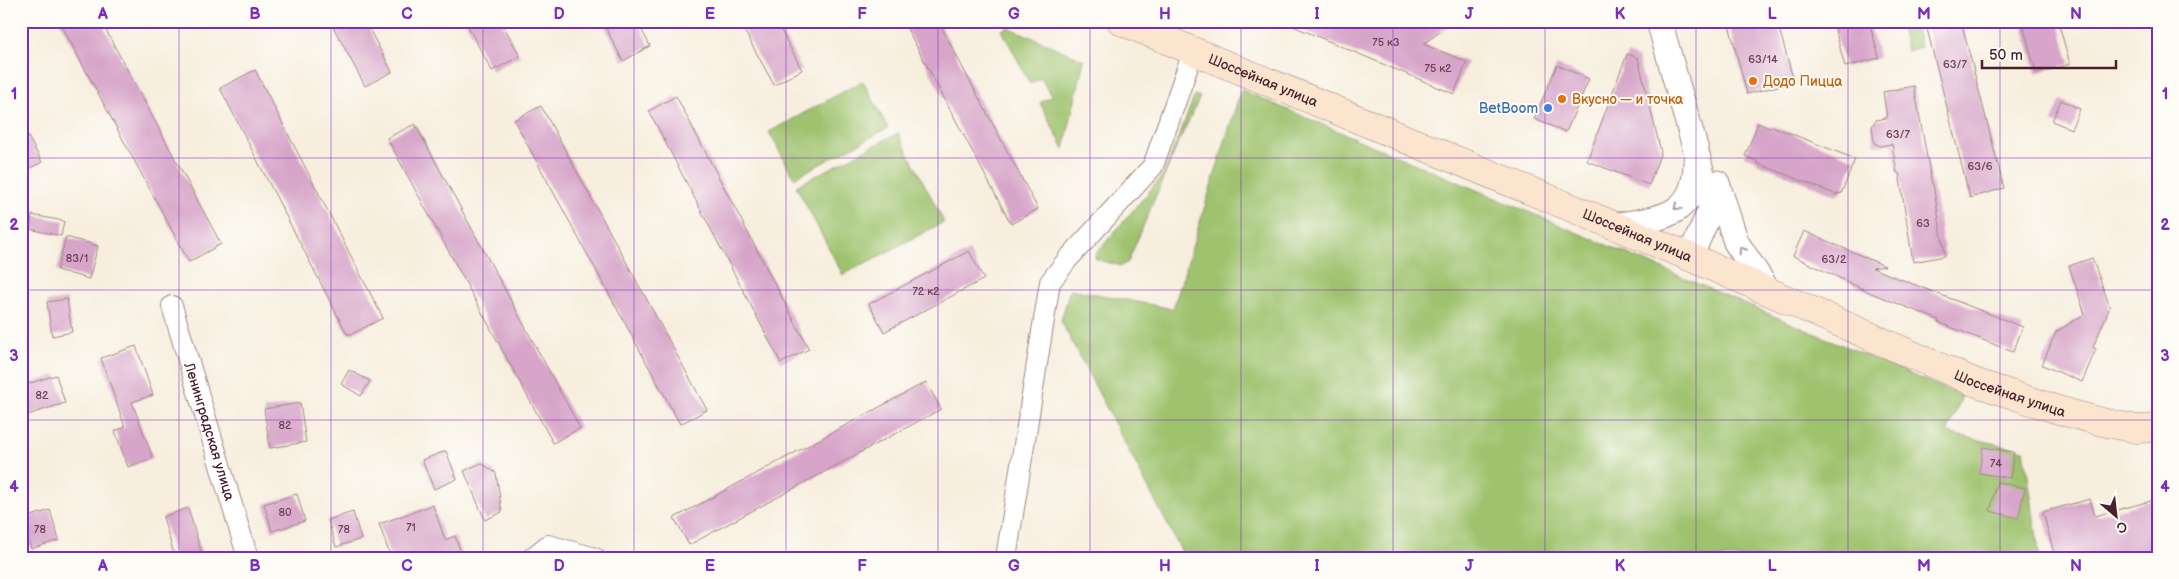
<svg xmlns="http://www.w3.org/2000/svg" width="2179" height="579" font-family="'Balsamiq Sans',sans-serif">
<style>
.green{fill:#9ec26d;stroke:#74704c}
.building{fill:#d7a5c9}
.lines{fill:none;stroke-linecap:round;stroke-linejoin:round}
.minor-casing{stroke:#a08684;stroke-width:22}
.tertiary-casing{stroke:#a08684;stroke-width:27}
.secondary-casing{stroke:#a08684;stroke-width:29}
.minor{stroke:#fff;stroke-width:20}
.tertiary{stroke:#fff;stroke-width:25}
.secondary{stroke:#fbe5cf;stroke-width:28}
.oneway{stroke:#ae9aa0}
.grid{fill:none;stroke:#7b2cbf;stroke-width:1;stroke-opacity:0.55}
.food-dot{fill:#e8710a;stroke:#fdfcf7;stroke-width:2}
.shop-dot{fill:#3f7fe0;stroke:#fdfcf7;stroke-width:2}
.labels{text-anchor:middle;stroke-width:4;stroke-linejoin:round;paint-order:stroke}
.number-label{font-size:11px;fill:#6d4052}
.street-label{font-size:14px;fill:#4a1f2b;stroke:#fdfcf7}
.food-label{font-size:14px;fill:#c56008;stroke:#fdfcf7;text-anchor:start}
.shop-label{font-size:14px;fill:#366cbe;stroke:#fdfcf7;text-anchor:end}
.neatline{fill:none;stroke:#7b2cbf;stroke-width:2}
.grid-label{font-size:16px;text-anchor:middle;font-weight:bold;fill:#7b2cbf}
</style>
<rect width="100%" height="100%" fill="#fdfcf7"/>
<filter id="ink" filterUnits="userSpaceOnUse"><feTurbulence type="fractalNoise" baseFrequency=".02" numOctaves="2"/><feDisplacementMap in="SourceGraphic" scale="10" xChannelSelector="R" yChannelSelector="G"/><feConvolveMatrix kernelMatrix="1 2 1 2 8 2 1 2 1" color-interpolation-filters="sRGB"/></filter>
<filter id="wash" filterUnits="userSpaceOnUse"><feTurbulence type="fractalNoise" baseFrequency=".0096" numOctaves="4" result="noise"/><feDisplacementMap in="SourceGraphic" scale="20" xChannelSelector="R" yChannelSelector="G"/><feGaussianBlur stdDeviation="1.12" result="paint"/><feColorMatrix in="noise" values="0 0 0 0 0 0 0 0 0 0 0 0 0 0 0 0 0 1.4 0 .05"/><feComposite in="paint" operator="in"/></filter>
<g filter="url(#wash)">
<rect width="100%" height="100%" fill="#f7eede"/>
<g class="green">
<path d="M1899 21H1914L1921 47 1907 51Z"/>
<path d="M1008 27 1084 60 1064 149 1040 103 1051 96 1041 78 1030 84 1002 30Z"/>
<path d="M863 81 888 128 794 178 769 132Z"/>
<path d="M1241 90 1962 396 1947 433 2024 450 2040 558H1185L1061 321 1070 289 1173 309Z"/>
<path d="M1195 95 1200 97 1178 143 1128 262 1121 266 1096 259 1095 255 1164 174Z"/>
<path d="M898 133 944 222 843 275 796 186Z"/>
</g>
<g id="blocks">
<g class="building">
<path d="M59 21H101L221 244 189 262Z"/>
<path d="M330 21H365L392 72 365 86Z"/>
<path d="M465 21H501L520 56 492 71Z"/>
<path d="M602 21H637L650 46 623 61Z"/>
<path d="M739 21H776L802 70 774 85Z"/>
<path d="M903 21H938L1038 209 1011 224Z"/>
<path d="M1281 21H1455L1423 44 1467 62 1454 94Z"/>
<path d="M1728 21H1777L1794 82 1747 94Z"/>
<path d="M1833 21H1869L1879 58 1845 67Z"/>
<path d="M1925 21H1961L2004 188 1970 198Z"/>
<path d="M2022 21H2058L2070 64 2036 73Z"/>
<path d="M1627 54 1638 58 1661 152 1649 185 1587 161Z"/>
<path d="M1557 65 1589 79 1566 132 1534 119Z"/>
<path d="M255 70 383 318 352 334H347L220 88Z"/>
<path d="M1914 86 1932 184H1933L1945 256 1913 262 1899 173H1897L1892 144 1880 146 1874 143 1872 126 1876 120 1887 118 1883 92Z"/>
<path d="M676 96 809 349 781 363 649 111Z"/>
<path d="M2061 100 2080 109 2071 129 2052 121Z"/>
<path d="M541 106 707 410 680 424 514 120Z"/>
<path d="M1758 123 1770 128 1772 126 1855 159 1841 194 1837 193V195L1757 163V161L1745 156Z"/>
<path d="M21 124 42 162 21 173Z"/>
<path d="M415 124 580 428 553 443 387 138Z"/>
<path d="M32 215 64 221 61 236 30 229Z"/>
<path d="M1804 231 1885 266 1872 268 2023 327 2013 352 1938 322 1939 320 1871 293 1793 256Z"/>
<path d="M66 237 98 246 89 279 57 270Z"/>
<path d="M969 251 984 279 884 332 869 304Z"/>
<path d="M2092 258 2110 307 2093 347 2096 349 2082 382 2042 365 2056 332 2085 314 2069 266Z"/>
<path d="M67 299 72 332 52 336 47 302Z"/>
<path d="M136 346 153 395 132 402 153 458 128 467 115 431 125 427 101 358Z"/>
<path d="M349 370 370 381 361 396 341 384Z"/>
<path d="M56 375 65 403 21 417V386Z"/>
<path d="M926 382 941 409 689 545 674 518Z"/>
<path d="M300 403 306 442 270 448 264 409Z"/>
<path d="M1983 447 2014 452 2010 478 1979 473Z"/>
<path d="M446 451 457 479 434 489 422 460Z"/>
<path d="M481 463 496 473 502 512 485 520 464 471Z"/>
<path d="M1997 482 2025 488 2018 518 1990 511Z"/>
<path d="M297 494 305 521 272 531 264 504Z"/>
<path d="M2090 499 2095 516 2158 499V551L2132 558H2055L2043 512Z"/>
<path d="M433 505 445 540 455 536 463 558H391L379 524Z"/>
<path d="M188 508 203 558H175L163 517Z"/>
<path d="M50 510 59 540 31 549 22 519Z"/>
<path d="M353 512 361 539 336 547 328 520Z"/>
</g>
</g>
</g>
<g filter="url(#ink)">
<use href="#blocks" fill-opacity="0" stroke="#a08684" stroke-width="1"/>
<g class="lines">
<defs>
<g id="minor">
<path id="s1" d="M172 306 248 558"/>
<path d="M532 558 548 545 595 558"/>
<path d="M1006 558 1050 282 1068 259 1153 166 1193 52"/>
</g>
<g id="tertiary">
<path d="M1659 21 1695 147 1711 209 1690 257"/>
<path d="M1717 183 1736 242 1768 291"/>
<path d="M1614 226C1658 218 1696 219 1696 162"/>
</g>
<g id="secondary">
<path id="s2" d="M1121 21 1690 257 1974 382 2058 410 2102 422 2137 429 2158 428"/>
</g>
</defs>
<use href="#minor" class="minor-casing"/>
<use href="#tertiary" class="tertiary-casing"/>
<use href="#secondary" class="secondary-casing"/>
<use href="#minor" class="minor"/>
<use href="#tertiary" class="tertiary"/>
<use href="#secondary" class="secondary"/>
</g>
<defs><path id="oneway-chevron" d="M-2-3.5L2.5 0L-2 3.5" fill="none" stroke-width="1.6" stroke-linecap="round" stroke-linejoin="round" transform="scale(1.25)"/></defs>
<g class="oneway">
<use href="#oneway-chevron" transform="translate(1677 207) rotate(140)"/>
<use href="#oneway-chevron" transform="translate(1742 250) rotate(-123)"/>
</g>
</g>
<path class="grid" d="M179 21V558M331 21V558M483 21V558M634 21V558M786 21V558M938 21V558M1090 21V558M1241 21V558M1393 21V558M1545 21V558M1696 21V558M1848 21V558M2000 21V558M21 158H2158M21 290H2158M21 420H2158"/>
<g class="food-dot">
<circle cx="1753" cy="81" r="5"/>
<circle cx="1562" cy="99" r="5"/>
</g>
<circle class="shop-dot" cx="1548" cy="108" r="5"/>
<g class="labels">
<g class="number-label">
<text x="1386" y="46">75 к3</text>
<text x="1763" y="63">63/14</text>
<text x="1955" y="68">63/7</text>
<text x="1438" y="72">75 к2</text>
<text x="1898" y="138">63/7</text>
<text x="1980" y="170">63/6</text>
<text x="1923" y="227">63</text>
<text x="77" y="262">83/1</text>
<text x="1834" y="263">63/2</text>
<text x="926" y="295">72 к2</text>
<text x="42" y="399">82</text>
<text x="285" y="429">82</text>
<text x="1996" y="467">74</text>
<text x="285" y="516">80</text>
<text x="411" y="531">71</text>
<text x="40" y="533">78</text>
<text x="344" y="533">78</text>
</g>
<g class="street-label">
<text dy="5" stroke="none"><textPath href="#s2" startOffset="154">Шоссейная улица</textPath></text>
<text dy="5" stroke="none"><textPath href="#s2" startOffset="559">Шоссейная улица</textPath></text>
<text dy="5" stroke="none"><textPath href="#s2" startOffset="964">Шоссейная улица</textPath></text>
<text dy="5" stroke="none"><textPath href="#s1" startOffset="131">Ленинградская улица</textPath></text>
</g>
<g class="food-label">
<text x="1763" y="86">Додо Пицца</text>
<text x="1572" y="104">Вкусно — и точка</text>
</g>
<g class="shop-label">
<text x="1538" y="113">BetBoom</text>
</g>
</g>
<rect width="2179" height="579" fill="none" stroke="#fdfcf7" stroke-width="55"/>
<g transform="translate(2116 516) rotate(152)" stroke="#fdfcf7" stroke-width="4" paint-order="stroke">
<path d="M0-4L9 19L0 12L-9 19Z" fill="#4a1f2b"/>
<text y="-8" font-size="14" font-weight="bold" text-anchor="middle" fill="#4a1f2b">С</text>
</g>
<path d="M1982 60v8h134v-8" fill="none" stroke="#4a1f2b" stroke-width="2.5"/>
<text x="1989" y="60" font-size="15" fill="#4a1f2b" stroke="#fdfcf7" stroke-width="4" paint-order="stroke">50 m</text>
<rect x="28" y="28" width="2124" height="524" class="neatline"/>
<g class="grid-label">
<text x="103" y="19">A</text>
<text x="255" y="19">B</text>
<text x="407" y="19">C</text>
<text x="559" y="19">D</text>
<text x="710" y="19">E</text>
<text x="862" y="19">F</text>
<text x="1014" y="19">G</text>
<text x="1165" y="19">H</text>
<text x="1317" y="19">I</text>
<text x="1469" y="19">J</text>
<text x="1620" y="19">K</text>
<text x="1772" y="19">L</text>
<text x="1924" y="19">M</text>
<text x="2076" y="19">N</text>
<text x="14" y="99">1</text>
<text x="2165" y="99">1</text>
<text x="14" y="230">2</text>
<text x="2165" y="230">2</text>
<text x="14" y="361">3</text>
<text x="2165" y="361">3</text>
<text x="14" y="492">4</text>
<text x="2165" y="492">4</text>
<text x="103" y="571">A</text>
<text x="255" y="571">B</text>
<text x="407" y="571">C</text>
<text x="559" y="571">D</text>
<text x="710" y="571">E</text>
<text x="862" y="571">F</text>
<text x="1014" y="571">G</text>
<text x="1165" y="571">H</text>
<text x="1317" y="571">I</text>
<text x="1469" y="571">J</text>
<text x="1620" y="571">K</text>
<text x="1772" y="571">L</text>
<text x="1924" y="571">M</text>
<text x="2076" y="571">N</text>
</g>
</svg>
